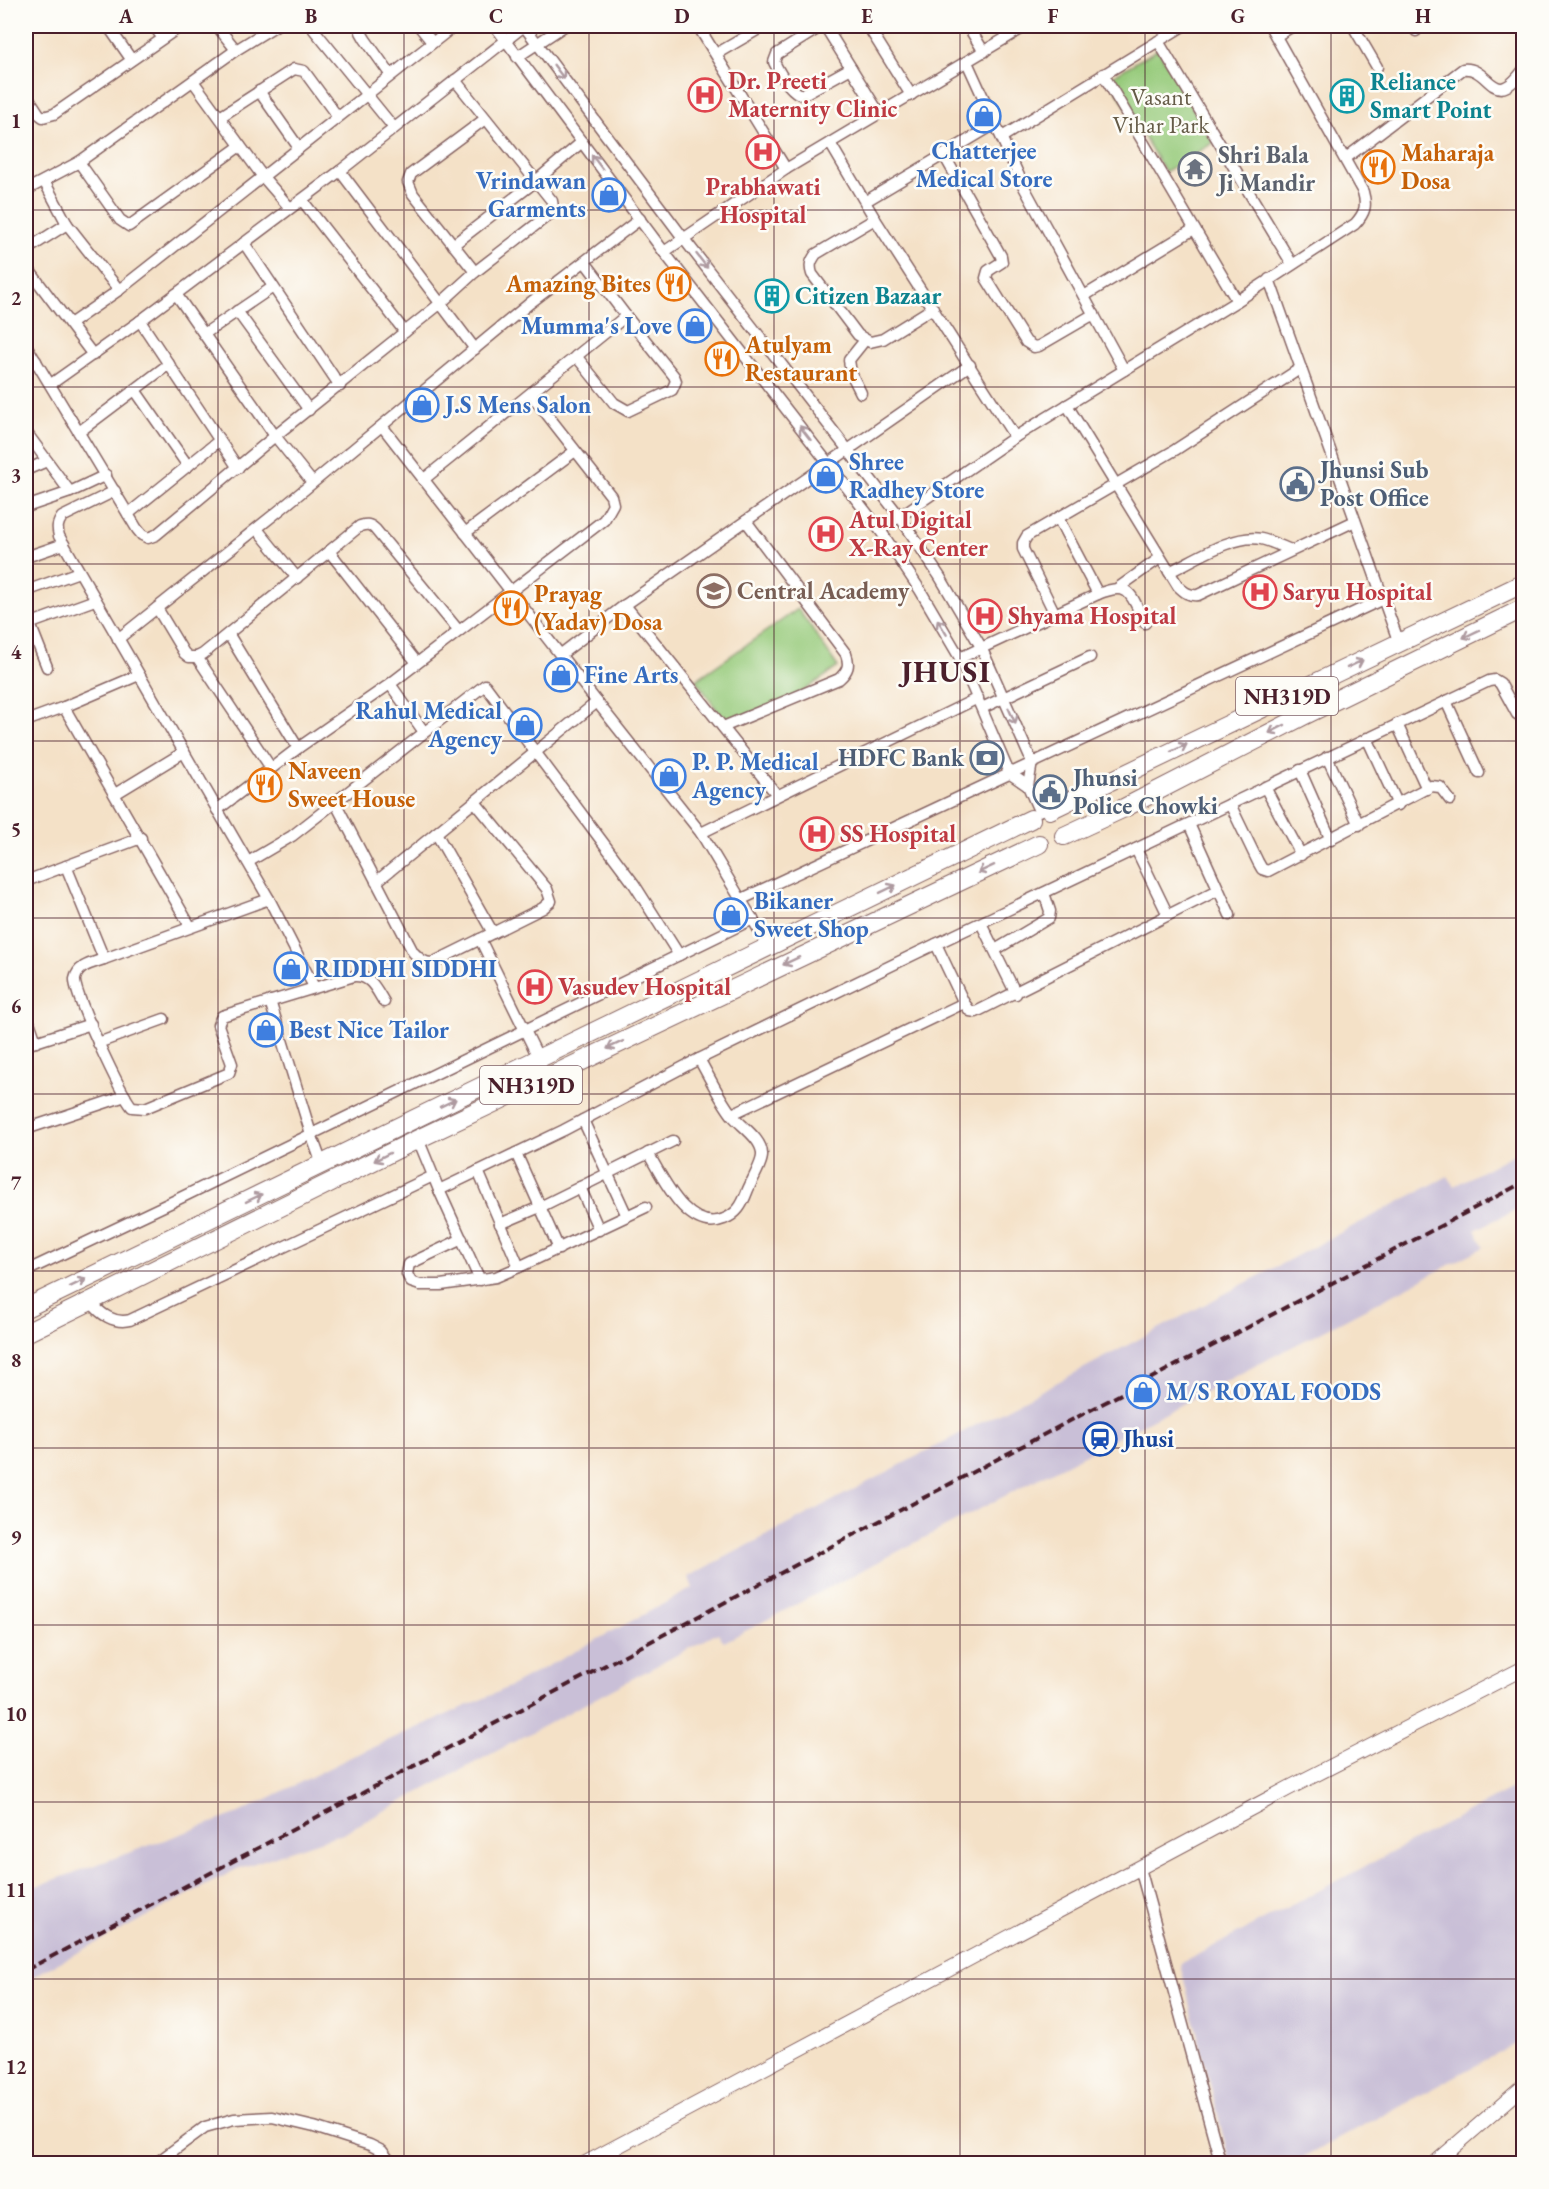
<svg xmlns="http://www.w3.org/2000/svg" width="1549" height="2189" font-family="'EB Garamond',serif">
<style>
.industrial{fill:#c9bfd7}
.green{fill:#97cb7c;stroke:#707554;stroke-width:1.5}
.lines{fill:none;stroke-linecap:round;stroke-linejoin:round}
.minor-casing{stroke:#866362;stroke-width:13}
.tertiary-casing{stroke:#866362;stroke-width:16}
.trunk-casing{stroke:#866362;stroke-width:20}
.minor{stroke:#fff;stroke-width:10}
.tertiary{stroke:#fff;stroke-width:14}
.trunk{stroke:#fff;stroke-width:18}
.rail{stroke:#4a1f2b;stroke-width:4;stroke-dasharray:9 4.5;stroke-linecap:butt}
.oneway{stroke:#ae9aa0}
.grid{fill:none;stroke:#4a1f2b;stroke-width:1.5;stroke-opacity:0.55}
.labels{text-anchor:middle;stroke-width:5;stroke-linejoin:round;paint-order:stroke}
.shield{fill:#fdfcf7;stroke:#806168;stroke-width:1.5}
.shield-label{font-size:22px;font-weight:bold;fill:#4a1f2b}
.health-label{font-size:24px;font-weight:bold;fill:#be3a42;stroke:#fdfcf7;text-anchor:start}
.culture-label{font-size:24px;font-weight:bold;fill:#0d838f;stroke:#fdfcf7;text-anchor:start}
.park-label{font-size:24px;fill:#655b47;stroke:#fdfcf7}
.shop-label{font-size:24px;font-weight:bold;fill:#366cbe;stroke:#fdfcf7;text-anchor:start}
.food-label{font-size:24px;font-weight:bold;fill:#c56008;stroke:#fdfcf7;text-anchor:start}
.worship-label{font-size:24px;font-weight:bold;fill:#5b616d;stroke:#fdfcf7;text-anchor:start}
.service-label{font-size:24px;font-weight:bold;fill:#4e5e75;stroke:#fdfcf7;text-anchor:start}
.education-label{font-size:24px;font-weight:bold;fill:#785e54;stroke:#fdfcf7;text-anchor:start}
.transit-label{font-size:24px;font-weight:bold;fill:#164399;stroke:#fdfcf7;text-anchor:start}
.district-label{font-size:30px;font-weight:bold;letter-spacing:1.5px;fill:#4a1f2b;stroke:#fdfcf7}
.neatline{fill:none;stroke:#4a1f2b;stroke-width:2}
.grid-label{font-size:20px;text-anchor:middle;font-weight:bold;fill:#4a1f2b}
</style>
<rect width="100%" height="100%" fill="#fdfcf7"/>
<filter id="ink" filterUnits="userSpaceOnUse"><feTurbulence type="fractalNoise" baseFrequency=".0167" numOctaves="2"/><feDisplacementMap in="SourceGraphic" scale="12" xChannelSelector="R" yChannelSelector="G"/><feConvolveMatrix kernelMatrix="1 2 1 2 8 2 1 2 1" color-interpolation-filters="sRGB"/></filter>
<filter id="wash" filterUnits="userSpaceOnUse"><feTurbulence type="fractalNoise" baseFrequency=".008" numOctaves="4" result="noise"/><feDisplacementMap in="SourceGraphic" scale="24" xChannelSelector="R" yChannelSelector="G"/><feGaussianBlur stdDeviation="1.35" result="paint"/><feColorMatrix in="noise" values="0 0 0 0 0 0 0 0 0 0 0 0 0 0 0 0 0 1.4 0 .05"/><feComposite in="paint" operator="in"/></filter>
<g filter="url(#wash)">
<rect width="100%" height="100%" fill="#f4e1c7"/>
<g class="industrial">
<path d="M1523 1149V1206L1475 1230 1484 1247 724 1642 718 1633 343 1833 237 1869 26 1980V1890L239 1813 353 1756 505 1689 693 1588 688 1577 1448 1176 1454 1186Z"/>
<path d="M1523 1783V2040L1293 2163H1230L1180 1964Z"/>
</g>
<g class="green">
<path d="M1158 49 1213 143 1165 172 1109 78Z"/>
<path d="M798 609 838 667 789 701 726 723 696 680Z"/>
</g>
</g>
<g filter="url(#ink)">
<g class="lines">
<defs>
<g id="minor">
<path d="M108 26 131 59"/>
<path d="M154 26 162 37"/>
<path d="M217 26 236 50"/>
<path d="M311 26 394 128"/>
<path d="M362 26 361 32 365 39 390 74"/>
<path d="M419 26 432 42"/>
<path d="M495 26 664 252 880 530 920 590 960 658 1009 773 1028 786"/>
<path d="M524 26 684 239 900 517 940 577 981 647 1032 762 1028 786 1039 811"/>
<path d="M698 26 786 169"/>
<path d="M822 26 777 54 774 62C780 74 790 91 802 95L851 68"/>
<path d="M825 26 879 113"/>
<path d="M868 26 911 95"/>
<path d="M968 26 984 52"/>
<path d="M1353 26 1377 67"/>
<path d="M1413 26 1416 31"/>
<path d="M1276 36 1293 26"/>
<path d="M1158 41 1292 264"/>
<path d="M716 54 764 26"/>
<path d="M517 57 564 26"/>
<path d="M967 62 1024 187 1124 370"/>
<path d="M1103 74 1237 301"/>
<path d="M193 81 263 177 290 208"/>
<path d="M259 91 299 148"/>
<path d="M26 94 39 114 43 117 54 114 181 26"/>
<path d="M220 117 294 69 304 71 337 116"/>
<path d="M1002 137 1183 26"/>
<path d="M830 143 875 219 1015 437"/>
<path d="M944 155 1001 256 1002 262 988 271 986 278 1026 342 1034 347 1039 346 1094 314"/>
<path d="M1346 158 1463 69C1491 66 1492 113 1524 69"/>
<path d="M79 162 120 220 129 226 240 146"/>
<path d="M340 171 475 349"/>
<path d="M44 181 67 224 119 290"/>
<path d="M26 190 79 162 236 50 275 26"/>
<path d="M302 200 405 332"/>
<path d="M866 201 995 124"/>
<path d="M875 219 816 254C811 261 809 265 812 274L858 335 870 342 883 339 933 308"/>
<path d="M244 243 340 386"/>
<path d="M453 245 536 181 582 142"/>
<path d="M26 250 67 224"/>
<path d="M664 252 786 169 1026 26"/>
<path d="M26 266 93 355"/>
<path d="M475 272 413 194 408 182 411 174 485 119"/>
<path d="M1269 279 1399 643"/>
<path d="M176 294 275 436 312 482"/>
<path d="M1084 296 1194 229"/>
<path d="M237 311 309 410"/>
<path d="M140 321 238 468"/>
<path d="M70 324 119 290 454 26"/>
<path d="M204 334 273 287"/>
<path d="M26 345 137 529 142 535 148 538 156 535 275 436 441 303 475 272 551 213 553 207 552 201 455 80"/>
<path d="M576 356 614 403 628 411 672 390 676 381 674 376 626 316"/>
<path d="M26 368 36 361"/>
<path d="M51 384 140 321 340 171 524 26"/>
<path d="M135 390 188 466"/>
<path d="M861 393 851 373 849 360 865 340"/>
<path d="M1067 405 1178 586C1184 592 1189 596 1198 595L1355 521"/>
<path d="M382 426 597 702 701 833 769 947"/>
<path d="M26 432 70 492"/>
<path d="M79 432 169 364"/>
<path d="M26 470 47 461"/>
<path d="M423 480 626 316 585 262"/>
<path d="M115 491 62 517C57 524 57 528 59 536L269 899 314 987"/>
<path d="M26 507 70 492 106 475"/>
<path d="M128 514 220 440"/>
<path d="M257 529 297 578"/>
<path d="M880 530 1015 437 1237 301 1355 224C1365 213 1367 206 1363 192L1270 26"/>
<path d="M465 533 575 451"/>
<path d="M329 551 417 663"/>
<path d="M26 557 64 544"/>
<path d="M1169 572C1193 561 1234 533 1261 539 1271 541 1282 547 1292 550"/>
<path d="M1118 588 1160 558"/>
<path d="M26 591 79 572"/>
<path d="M1098 594C1132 580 1131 597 1145 623"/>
<path d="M625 605 777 795"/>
<path d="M157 608 184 653 189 657H197L203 654 360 526C367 524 370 524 375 529L458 630"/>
<path d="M1055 614 1023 549V543L1027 536 1175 450 1301 368"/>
<path d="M30 624 47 667"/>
<path d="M26 625 95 600"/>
<path d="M229 635 298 748"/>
<path d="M118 639 281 509 530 303 640 219"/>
<path d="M560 655 625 605 970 365"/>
<path d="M197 657 271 768"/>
<path d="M960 658 1098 594 1058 518"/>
<path d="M390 684 424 732"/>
<path d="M1446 701 1479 773"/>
<path d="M64 707 190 926"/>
<path d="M982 708 1090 657"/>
<path d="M26 721 64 707 139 675"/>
<path d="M1397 724 1427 789"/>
<path d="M723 727 839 679C848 671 850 665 846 654L746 521"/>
<path d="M1367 738 1398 805"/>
<path d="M1327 757 1359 825"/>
<path d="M1300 770 1331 840"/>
<path d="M1265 787 1301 855"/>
<path d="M115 794 184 752"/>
<path d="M335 802 413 952C419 958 423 963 432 963L543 908 551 901 547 889 475 802"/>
<path d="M1230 804 1258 862 1262 869 1268 871 1431 786 1440 787 1450 800"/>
<path d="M217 810 298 748 390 684 604 520 613 504 611 496 531 394"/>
<path d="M1189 824 1230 915"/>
<path d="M436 833 493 933"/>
<path d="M701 833 978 698"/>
<path d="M1136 849 1168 915"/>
<path d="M248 862 292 836 485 685 634 884 679 955"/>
<path d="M66 866 104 959"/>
<path d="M26 881 141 838"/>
<path d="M376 882 597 702"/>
<path d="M269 899 104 959C93 963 78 965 75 979 73 993 121 1094 132 1107L145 1108 229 1073 232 1064 218 1025 222 1016 354 976C371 975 376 989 384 1002"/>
<path d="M742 899 1383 599"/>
<path d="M981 923 1016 994"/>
<path d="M480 939 539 1059"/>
<path d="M936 944 964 1003 970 1011 976 1012 1218 890"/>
<path d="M995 950 1049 918 1050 911 1044 893"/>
<path d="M270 1001 311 1134 322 1164"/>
<path d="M26 1013 36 1042"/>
<path d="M98 1043 164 1019"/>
<path d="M26 1045 91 1024"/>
<path d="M732 1114 964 1003"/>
<path d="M583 1120 627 1216"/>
<path d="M26 1129 125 1096"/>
<path d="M418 1139 439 1190 480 1280"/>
<path d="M516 1153 559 1249"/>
<path d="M648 1153C663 1178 688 1234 724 1219 737 1214 742 1205 747 1192 750 1183 763 1163 762 1154 762 1139 741 1126 732 1115 719 1098 710 1078 699 1059"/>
<path d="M478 1171 519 1267"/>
<path d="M580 1187 599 1230"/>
<path d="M439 1190 564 1130 693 1062 917 953 1489 681 1495 680 1500 683 1517 714 1524 718"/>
<path d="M500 1224 540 1207 673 1141"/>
<path d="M462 1239 409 1264 407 1274 411 1282 420 1285H441L496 1277 519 1267 646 1207"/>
<path d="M26 1271 172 1202 753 919"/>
<path d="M91 1302C100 1314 114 1324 130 1320L433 1176"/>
<path d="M1140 1868 1221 2164"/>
<path d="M155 2164 205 2127 234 2119 272 2117 314 2127 370 2145 382 2151 392 2164"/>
</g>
<g id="tertiary">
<path d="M584 2164 1289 1788 1524 1668"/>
<path d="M1434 2164 1524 2086"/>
</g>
<g id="trunk">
<path d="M1050 810 1524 583"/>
<path d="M1064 836 1122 809 1303 716 1524 608"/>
<path d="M26 1308 1031 819"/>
<path d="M26 1333 418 1139 1039 844"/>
</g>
</defs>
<use href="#minor" class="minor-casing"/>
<use href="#tertiary" class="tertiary-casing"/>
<use href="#trunk" class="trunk-casing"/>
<use href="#minor" class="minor"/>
<use href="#tertiary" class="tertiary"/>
<use href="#trunk" class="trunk"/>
<path class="rail" d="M26 1970 1524 1182"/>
</g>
<defs><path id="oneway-shaft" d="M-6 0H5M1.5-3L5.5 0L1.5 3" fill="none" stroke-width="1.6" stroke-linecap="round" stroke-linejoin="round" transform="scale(1.5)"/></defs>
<g class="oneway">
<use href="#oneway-shaft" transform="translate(559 72) rotate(53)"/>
<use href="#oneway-shaft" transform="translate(597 162) rotate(-127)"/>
<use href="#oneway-shaft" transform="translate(702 261) rotate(52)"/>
<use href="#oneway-shaft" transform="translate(805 433) rotate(-128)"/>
<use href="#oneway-shaft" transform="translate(942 627) rotate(-121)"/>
<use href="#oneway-shaft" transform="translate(1471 634) rotate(154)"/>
<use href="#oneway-shaft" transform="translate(1355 664) rotate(-26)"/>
<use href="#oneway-shaft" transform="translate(1012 716) rotate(66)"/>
<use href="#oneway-shaft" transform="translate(1277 729) rotate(153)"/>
<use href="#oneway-shaft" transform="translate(1179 748) rotate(-26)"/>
<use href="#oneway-shaft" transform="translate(986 869) rotate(155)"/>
<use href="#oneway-shaft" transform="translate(888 889) rotate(-26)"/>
<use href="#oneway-shaft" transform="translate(791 961) rotate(155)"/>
<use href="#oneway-shaft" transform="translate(615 1045) rotate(155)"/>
<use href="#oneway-shaft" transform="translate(448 1103) rotate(-26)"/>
<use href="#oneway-shaft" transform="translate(382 1157) rotate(153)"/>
<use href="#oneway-shaft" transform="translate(254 1198) rotate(-26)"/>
<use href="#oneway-shaft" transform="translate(78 1283) rotate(-26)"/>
</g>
</g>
<path class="grid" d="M218 26V2164M404 26V2164M589 26V2164M774 26V2164M960 26V2164M1145 26V2164M1331 26V2164M26 210H1524M26 387H1524M26 564H1524M26 741H1524M26 918H1524M26 1094H1524M26 1271H1524M26 1448H1524M26 1625H1524M26 1802H1524M26 1979H1524"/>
<defs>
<symbol id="hospital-ring" viewBox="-11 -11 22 22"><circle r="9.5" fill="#fdfcf7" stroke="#e0444e" stroke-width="1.5"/><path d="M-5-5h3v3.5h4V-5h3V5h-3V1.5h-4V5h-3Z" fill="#e0444e"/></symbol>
<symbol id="building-ring" viewBox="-11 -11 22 22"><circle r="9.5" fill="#fdfcf7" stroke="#0f9aa8" stroke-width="1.5"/><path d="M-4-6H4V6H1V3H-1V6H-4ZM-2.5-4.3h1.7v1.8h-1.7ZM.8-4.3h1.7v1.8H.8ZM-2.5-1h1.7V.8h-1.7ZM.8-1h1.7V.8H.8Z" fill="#0f9aa8"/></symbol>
<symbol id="shop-ring" viewBox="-11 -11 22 22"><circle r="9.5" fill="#fdfcf7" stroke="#3f7fe0" stroke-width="1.5"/><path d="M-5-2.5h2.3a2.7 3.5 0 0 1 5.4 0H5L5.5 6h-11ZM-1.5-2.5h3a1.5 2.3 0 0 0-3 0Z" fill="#3f7fe0"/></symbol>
<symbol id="restaurant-ring" viewBox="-11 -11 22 22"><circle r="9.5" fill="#fdfcf7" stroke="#e8710a" stroke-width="1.5"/><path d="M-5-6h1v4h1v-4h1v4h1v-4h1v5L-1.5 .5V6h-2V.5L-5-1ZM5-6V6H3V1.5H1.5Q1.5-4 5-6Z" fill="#e8710a"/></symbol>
<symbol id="temple-ring" viewBox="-11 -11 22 22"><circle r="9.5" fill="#fdfcf7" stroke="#6b7280" stroke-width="1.5"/><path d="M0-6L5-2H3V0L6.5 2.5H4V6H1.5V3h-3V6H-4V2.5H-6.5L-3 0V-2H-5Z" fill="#6b7280"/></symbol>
<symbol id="civic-ring" viewBox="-11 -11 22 22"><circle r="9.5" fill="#fdfcf7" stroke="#5c6f8a" stroke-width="1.5"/><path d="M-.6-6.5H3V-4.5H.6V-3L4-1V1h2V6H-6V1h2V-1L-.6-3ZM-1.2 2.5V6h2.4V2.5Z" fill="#5c6f8a"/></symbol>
<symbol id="school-ring" viewBox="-11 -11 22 22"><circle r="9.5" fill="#fdfcf7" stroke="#8d6e63" stroke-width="1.5"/><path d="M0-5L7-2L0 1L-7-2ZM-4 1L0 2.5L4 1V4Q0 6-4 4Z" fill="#8d6e63"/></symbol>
<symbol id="bank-ring" viewBox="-11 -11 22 22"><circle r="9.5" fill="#fdfcf7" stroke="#5c6f8a" stroke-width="1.5"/><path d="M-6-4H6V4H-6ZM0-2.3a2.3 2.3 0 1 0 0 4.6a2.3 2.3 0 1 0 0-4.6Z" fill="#5c6f8a"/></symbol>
<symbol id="station-ring" viewBox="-11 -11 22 22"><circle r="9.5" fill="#fdfcf7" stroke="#1a4fb4" stroke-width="1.5"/><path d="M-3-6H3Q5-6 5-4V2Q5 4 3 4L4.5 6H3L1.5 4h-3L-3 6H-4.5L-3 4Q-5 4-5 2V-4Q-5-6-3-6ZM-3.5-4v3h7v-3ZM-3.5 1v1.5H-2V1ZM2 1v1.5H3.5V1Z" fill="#1a4fb4"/></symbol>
</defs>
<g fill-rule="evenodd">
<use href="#hospital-ring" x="686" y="76" width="38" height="38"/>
<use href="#building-ring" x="1328" y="77" width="38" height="38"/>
<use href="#shop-ring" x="965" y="97" width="38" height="38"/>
<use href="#hospital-ring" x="744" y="133" width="38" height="38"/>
<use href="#restaurant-ring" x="1359" y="148" width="38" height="38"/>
<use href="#temple-ring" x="1176" y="150" width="38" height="38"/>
<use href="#shop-ring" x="590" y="176" width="38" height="38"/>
<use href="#restaurant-ring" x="655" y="265" width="38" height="38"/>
<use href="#building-ring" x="753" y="277" width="38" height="38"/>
<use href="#shop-ring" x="676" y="307" width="38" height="38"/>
<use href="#restaurant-ring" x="703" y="340" width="38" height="38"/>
<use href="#shop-ring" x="403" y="386" width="38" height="38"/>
<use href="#shop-ring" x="807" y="457" width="38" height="38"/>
<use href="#civic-ring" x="1278" y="465" width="38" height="38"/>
<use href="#hospital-ring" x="807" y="515" width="38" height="38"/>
<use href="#school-ring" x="695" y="572" width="38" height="38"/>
<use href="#hospital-ring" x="1241" y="573" width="38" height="38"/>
<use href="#restaurant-ring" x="492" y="589" width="38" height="38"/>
<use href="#hospital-ring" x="966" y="597" width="38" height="38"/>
<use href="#shop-ring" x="542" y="656" width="38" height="38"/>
<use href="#shop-ring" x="506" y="706" width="38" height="38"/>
<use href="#bank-ring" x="968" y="739" width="38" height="38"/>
<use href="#shop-ring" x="650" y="757" width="38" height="38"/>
<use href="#restaurant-ring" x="246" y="766" width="38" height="38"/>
<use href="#civic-ring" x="1031" y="773" width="38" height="38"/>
<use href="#hospital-ring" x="798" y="815" width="38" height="38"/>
<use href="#shop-ring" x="712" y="896" width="38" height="38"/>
<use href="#shop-ring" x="272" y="950" width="38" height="38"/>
<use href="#hospital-ring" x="516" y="968" width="38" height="38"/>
<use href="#shop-ring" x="247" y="1011" width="38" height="38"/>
<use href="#shop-ring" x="1124" y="1373" width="38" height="38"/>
<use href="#station-ring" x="1081" y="1420" width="38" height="38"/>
</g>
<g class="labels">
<g class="shield">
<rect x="1236" y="677" width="102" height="38" rx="4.5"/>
<rect x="480" y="1066" width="102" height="38" rx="4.5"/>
</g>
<g class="shield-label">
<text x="1287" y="704">NH319D</text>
<text x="531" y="1093">NH319D</text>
</g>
<g class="health-label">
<text x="728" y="89">Dr. Preeti<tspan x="728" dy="28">Maternity Clinic</tspan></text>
<text x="763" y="195" text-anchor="middle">Prabhawati<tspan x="763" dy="28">Hospital</tspan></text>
<text x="849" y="528">Atul Digital<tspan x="849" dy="28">X-Ray Center</tspan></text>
<text x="1283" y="600">Saryu Hospital</text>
<text x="1008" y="624">Shyama Hospital</text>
<text x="840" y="842">SS Hospital</text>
<text x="558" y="995">Vasudev Hospital</text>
</g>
<g class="culture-label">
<text x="1370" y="90">Reliance<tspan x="1370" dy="28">Smart Point</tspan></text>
<text x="795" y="304">Citizen Bazaar</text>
</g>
<g class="park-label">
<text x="1161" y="105">Vasant<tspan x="1161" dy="28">Vihar Park</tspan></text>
</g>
<g class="shop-label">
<text x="984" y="159" text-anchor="middle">Chatterjee<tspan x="984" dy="28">Medical Store</tspan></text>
<text x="586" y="189" text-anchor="end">Vrindawan<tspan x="586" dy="28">Garments</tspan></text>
<text x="672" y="334" text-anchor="end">Mumma's Love</text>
<text x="445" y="413">J.S Mens Salon</text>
<text x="849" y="470">Shree<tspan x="849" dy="28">Radhey Store</tspan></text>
<text x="584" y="683">Fine Arts</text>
<text x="502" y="719" text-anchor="end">Rahul Medical<tspan x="502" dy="28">Agency</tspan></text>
<text x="692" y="770">P. P. Medical<tspan x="692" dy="28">Agency</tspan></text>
<text x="754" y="909">Bikaner<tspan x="754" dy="28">Sweet Shop</tspan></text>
<text x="314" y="977">RIDDHI SIDDHI</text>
<text x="289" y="1038">Best Nice Tailor</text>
<text x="1166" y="1400">M/S ROYAL FOODS</text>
</g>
<g class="food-label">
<text x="1401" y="161">Maharaja<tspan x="1401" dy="28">Dosa</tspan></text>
<text x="651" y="292" text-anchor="end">Amazing Bites</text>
<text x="745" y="353">Atulyam<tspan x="745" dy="28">Restaurant</tspan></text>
<text x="534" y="602">Prayag<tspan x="534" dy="28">(Yadav) Dosa</tspan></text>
<text x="288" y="779">Naveen<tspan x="288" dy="28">Sweet House</tspan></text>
</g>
<g class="worship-label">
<text x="1218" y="163">Shri Bala<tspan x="1218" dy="28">Ji Mandir</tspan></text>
</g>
<g class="service-label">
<text x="1320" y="478">Jhunsi Sub<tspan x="1320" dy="28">Post Office</tspan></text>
<text x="964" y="766" text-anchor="end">HDFC Bank</text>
<text x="1073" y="786">Jhunsi<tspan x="1073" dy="28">Police Chowki</tspan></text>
</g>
<g class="education-label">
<text x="737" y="599">Central Academy</text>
</g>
<g class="transit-label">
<text x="1123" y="1447">Jhusi</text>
</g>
<g class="district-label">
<text x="946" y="682">JHUSI</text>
</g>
</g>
<rect width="1549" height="2189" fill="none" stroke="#fdfcf7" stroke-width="66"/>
<rect x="33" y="33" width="1483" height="2123" class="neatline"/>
<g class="grid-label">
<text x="126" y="23">A</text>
<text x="311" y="23">B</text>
<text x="496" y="23">C</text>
<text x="682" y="23">D</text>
<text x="867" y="23">E</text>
<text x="1053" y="23">F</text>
<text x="1238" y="23">G</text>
<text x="1423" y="23">H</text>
<text x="16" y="128">1</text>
<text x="16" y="305">2</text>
<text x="16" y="482">3</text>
<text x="16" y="659">4</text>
<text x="16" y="836">5</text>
<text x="16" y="1013">6</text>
<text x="16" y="1190">7</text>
<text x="16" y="1367">8</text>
<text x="16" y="1544">9</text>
<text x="16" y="1721">10</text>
<text x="16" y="1897">11</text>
<text x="16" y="2074">12</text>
</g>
</svg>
